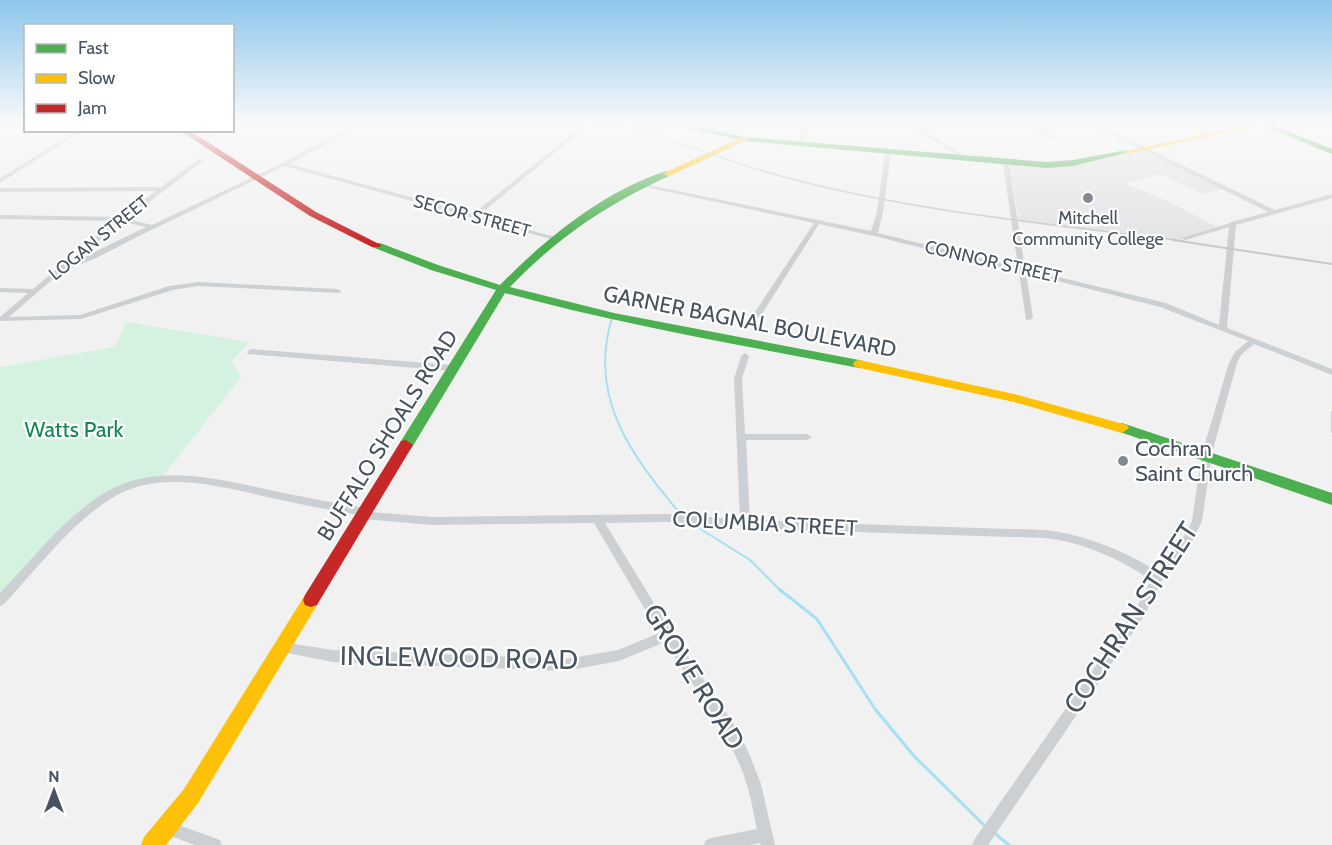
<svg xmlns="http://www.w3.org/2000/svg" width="1332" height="845" font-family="Cabin,sans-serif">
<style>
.education{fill:#e3e2e4}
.green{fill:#d5f2e1}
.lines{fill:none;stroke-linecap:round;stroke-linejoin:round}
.stream-far1{stroke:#a6e0f2;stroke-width:2}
.stream{stroke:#a6e0f2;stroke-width:3}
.street{fill:#cdd0d2;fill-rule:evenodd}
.fast{fill:#4caf50;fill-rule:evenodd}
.slow{fill:#ffc107;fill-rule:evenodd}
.jam{fill:#c62828;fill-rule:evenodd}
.rail-far1{stroke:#c7c9cb;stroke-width:1.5}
.rail{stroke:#c7c9cb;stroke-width:2}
.poi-dot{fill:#838a93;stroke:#fff;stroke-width:2}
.labels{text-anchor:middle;stroke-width:4.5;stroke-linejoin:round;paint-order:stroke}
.far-street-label{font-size:18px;fill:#475360;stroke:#fff}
.far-poi-label{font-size:18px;fill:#475360;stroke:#fff}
.street-label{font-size:22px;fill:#475360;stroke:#fff}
.park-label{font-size:22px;fill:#108851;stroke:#fff}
.poi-label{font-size:22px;fill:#475360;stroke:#fff;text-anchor:start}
.near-street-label{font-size:27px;fill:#475360;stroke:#fff}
</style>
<rect width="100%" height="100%" fill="#f2f1f1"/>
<path class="education" d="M1144 151 1222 189 1202 194 1162 174 1124 183 1170 202 1222 230 1180 240 1019 220 1010 165 1039 166Z"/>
<path class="green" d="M126 322 250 342 232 361 241 377 159 481C95 489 44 557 0 601V367L115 347Z"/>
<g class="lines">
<g class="stream-far1">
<path d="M612 318C587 399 633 457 682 516"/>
<path d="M1332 412V432"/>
<path d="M691 523 750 560 781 591"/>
</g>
<g class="stream">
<path d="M779 589 817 619 875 709 914 756 986 827"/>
<path d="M993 832 1009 845"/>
</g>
<g class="street">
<path d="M0 123H3L0 126Z"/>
<path d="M358 123H365L289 164 473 214 585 123H591L478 216 555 237V239H551L284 166 137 237 94 259 62 271 9 317 80 315 169 286 198 282 337 289 341 291 340 293 198 286 173 290 81 319 0 321V317L28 293 0 292V288L33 289 85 245 116 221 0 219V215L121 217 156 191 0 192V188L161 187 199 159H203V161L127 219 152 225 280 164ZM123 222 146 227 70 264Z"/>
<path d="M802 123H807L804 144 801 146 798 144Z"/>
<path d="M905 123H911L972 160 967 161Z"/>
<path d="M1021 123H1028L1057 138 1052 139Z"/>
<path d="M1088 123H1095L1275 210 1332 194V198L1236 225 1227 328 1332 369V375L1254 344 1241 355 1237 363 1212 453 1202 521 1192 542 1162 581 1144 616 988 845H972L974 840 1136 608 1151 580C1118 558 1085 543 1045 538L793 530 666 522 605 523 671 631 733 723 748 751 761 784 775 845H761L760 843 750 845H704L706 840 711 838 757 829C752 805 748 781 737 759 718 717 689 680 665 642L619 661 565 671 333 662 282 652 278 651 276 647 278 643 282 642 333 650 565 659 618 650 659 633 594 523 432 525 363 519 359 518 358 515C332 510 307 506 281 500 228 489 162 467 112 498 69 525 38 568 4 604L0 606V593C33 559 64 517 106 492 159 461 223 480 279 492 308 498 336 503 365 508L369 509 370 512 432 517 666 514 740 519 734 379 741 356 745 353 749 356 742 379 745 434H807L812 437 807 440H746L750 519 793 522 1045 530C1086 535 1122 550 1157 571L1184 536 1192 521 1202 453 1229 363 1235 352 1248 341 1160 307 1026 273 1033 318 1029 320H1026L1019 272 874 236 819 224 760 317H754L753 315 814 223 641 186 644 184 871 231 877 212 885 153 888 151 891 153 883 212 878 233 1018 267 1003 163 1006 161 1009 163 1025 269 1166 303 1219 325 1229 227 1185 240 1182 238 1230 223 1231 222 1268 212Z"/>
<path d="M78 130H84L0 183V178Z"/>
<path d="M251 349 452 365 456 368 452 371 248 354 247 352Z"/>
<path d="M167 821 220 840 222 845H195L162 833 160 828 162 823Z"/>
</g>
<g class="fast">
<path d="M663 123H680L745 137 1047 162 1073 160 1126 150 1130 152 1073 166 1047 168 745 141Z"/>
<path d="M1256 123H1268L1332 149V154Z"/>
<path d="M666 171 669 172V176C606 205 558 237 510 287L614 313 859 360 863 361 865 364 863 367 859 368C741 345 622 325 505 293L411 449H401L399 445 401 441 496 290 431 270 372 247V243H380L438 265 500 285C545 239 604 191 666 171Z"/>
<path d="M1122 423 1332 493V505L1117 431 1115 428Z"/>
</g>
<g class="slow">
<path d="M1257 123H1274L1126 154 1122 152Z"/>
<path d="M742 137 749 139 669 176 662 174Z"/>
<path d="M859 360 1014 394 1127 425 1129 428 1122 433 1014 402 855 367 853 364 855 361Z"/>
<path d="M311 593 317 595 319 600 317 605 198 803 166 845H141L144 837 184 789 305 595Z"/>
</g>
<g class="jam">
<path d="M179 130H189L316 212 381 245 380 247H372L310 216Z"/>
<path d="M406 440 413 445 317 605 311 607 305 605 303 600 305 595 401 441Z"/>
</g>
<path class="rail-far1" d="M620 123C675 141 729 162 784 177 915 212 1051 224 1184 241"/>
<path class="rail" d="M1173 240 1332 264"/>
</g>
<linearGradient id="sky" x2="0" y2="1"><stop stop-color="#8dc6ec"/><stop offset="0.51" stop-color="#f9f9f9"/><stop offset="1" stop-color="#f9f9f9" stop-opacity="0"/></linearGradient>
<rect width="1332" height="242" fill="url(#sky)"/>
<g class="poi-dot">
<circle cx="1088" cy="198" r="6"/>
<circle cx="1123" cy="461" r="6"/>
</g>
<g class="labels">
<g class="far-street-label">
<text transform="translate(472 216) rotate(15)" y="6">SECOR STREET</text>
<text transform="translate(99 238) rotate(-39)" y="6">LOGAN STREET</text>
<text transform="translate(993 262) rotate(13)" y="6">CONNOR STREET</text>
</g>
<g class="far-poi-label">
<text x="1088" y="224">Mitchell<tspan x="1088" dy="21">Community College</tspan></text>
</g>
<g class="street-label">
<text transform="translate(750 321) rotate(11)" y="8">GARNER BAGNAL BOULEVARD</text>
<text transform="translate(387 435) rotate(-58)" y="8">BUFFALO SHOALS ROAD</text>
<text transform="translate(765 523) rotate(3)" y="8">COLUMBIA STREET</text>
</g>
<g class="park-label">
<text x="74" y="437">Watts Park</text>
</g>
<g class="poi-label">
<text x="1135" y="456">Cochran<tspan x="1135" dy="25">Saint Church</tspan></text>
</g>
<g class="near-street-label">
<text transform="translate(1131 618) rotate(-57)" y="9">COCHRAN STREET</text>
<text transform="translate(459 658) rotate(1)" y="9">INGLEWOOD ROAD</text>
<text transform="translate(694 677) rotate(58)" y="9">GROVE ROAD</text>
</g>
</g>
<rect x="24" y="24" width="210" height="108" fill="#ffffff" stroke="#b5babf" stroke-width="1.5"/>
<rect x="36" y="44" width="30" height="9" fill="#4caf50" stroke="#b5babf" stroke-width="1.5"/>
<text x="78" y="54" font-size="18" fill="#475360">Fast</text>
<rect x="36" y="74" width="30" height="9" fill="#ffc107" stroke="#b5babf" stroke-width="1.5"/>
<text x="78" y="84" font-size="18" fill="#475360">Slow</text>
<rect x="36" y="104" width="30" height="9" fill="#c62828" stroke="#b5babf" stroke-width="1.5"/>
<text x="78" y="114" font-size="18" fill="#475360">Jam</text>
<g transform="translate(54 791)" stroke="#ffffff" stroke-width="4.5" paint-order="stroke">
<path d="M0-4.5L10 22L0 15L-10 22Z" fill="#475360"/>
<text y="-9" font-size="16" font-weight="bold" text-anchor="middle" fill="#475360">N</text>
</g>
</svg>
